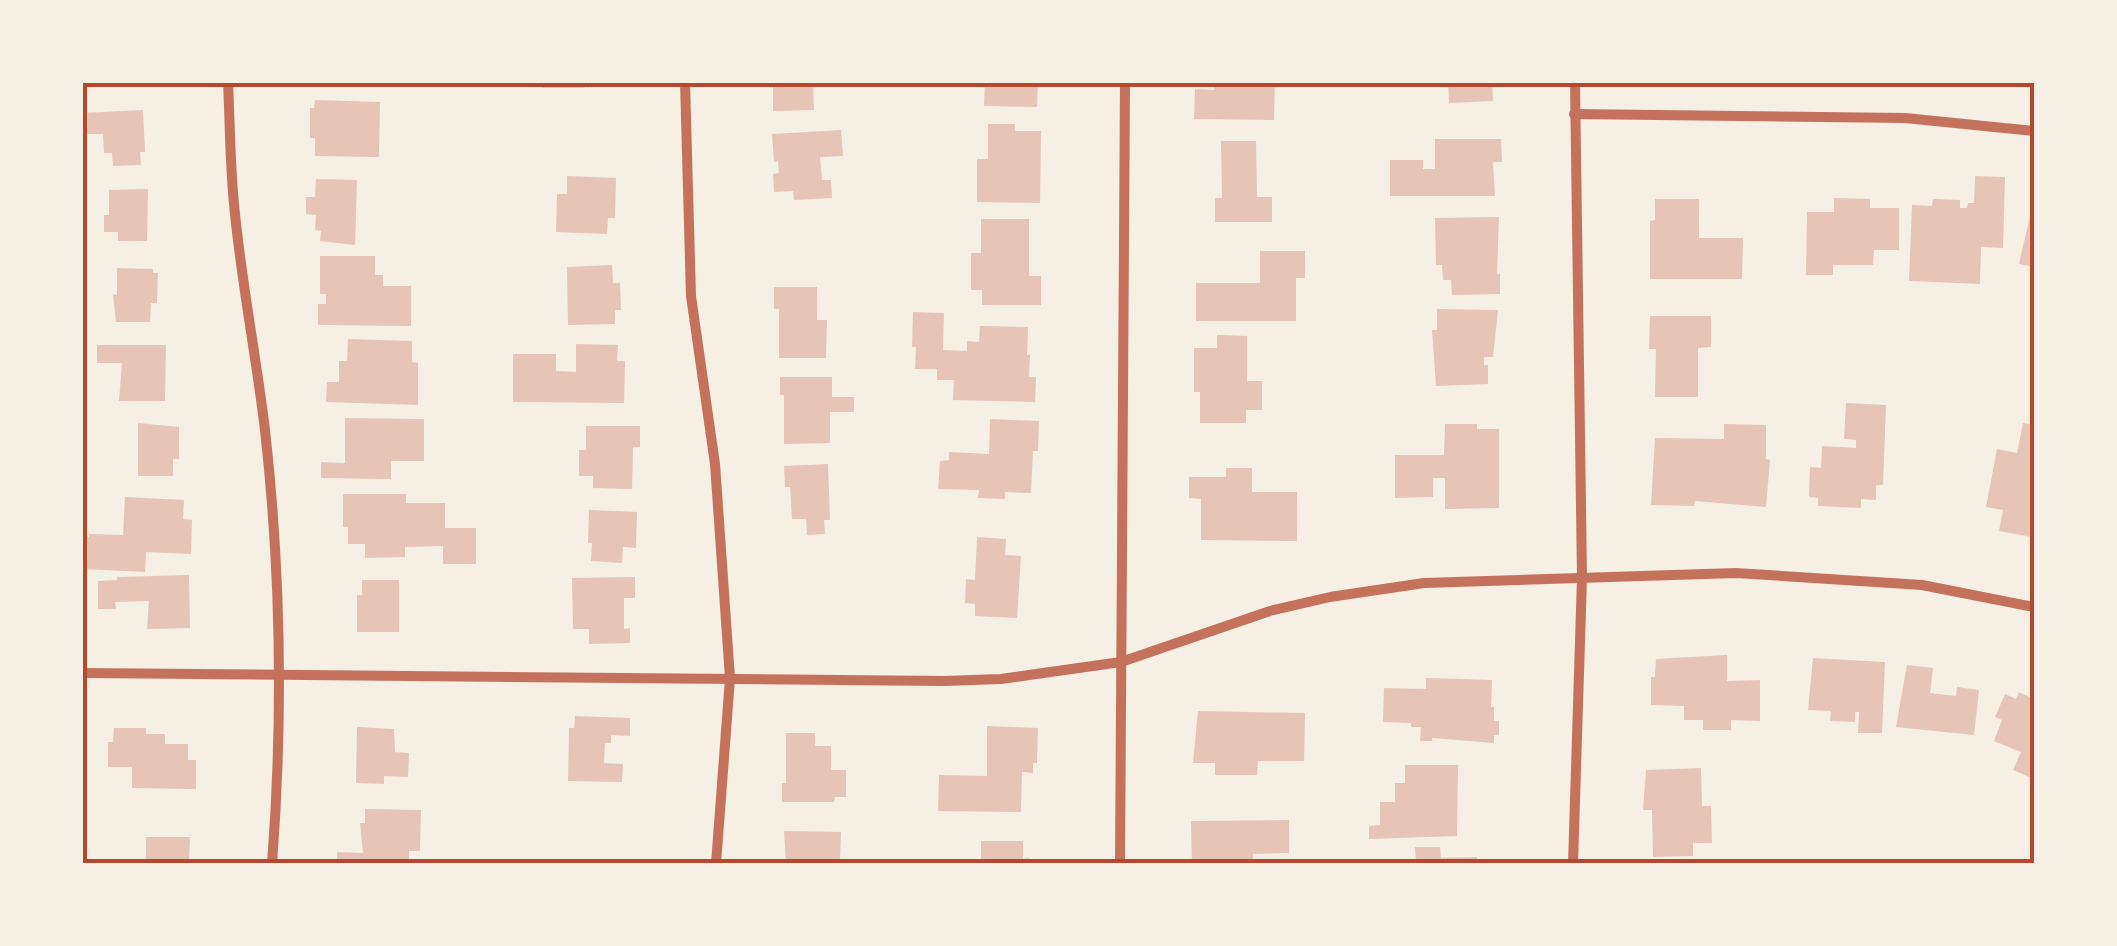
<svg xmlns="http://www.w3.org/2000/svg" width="2117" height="946" font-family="Inter,sans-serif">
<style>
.building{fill:#e6c5b7}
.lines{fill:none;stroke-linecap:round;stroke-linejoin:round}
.minor{stroke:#c5725c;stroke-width:10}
.neatline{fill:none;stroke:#b5482f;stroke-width:4}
</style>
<rect width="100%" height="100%" fill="#f6efe4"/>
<g class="building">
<rect x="542" y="82" width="43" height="6"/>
<path d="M773 82H813L814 110 773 111Z"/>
<path d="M985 82H1038L1037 107 984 106Z"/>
<path d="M1214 82H1275L1274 120 1194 119 1195 89 1214 90Z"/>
<path d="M1448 82H1492L1493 101 1449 103Z"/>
<path d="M315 100 380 102 379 157 315 156V138H310V108H314Z"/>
<path d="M143 110 145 152H140L141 165 113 166 112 153H104L103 134H84L83 113Z"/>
<path d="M988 124H1015V131H1041L1040 203 977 202V159H988Z"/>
<path d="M841 130 843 156 820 157 822 180H831L832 198 794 200 793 191 774 192 773 174 779 173 778 161 774 162 772 134Z"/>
<path d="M1435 139H1501L1502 162H1493L1495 196H1390V160H1423V169H1435Z"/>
<path d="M1221 141H1256L1257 197H1272V222H1215V198H1222Z"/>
<path d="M567 176 616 178 615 218H608L607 234 556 232 557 194H567Z"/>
<path d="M1975 176 2005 177 2003 248 1981 247 1980 284 1909 281 1912 205 1932 206 1933 199 1960 200V208H1967L1968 203H1974Z"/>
<path d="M316 179 357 180 355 245 320 241 321 231 315 230 316 215 306 214V197H315Z"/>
<path d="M148 189 147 241H118V232H104V215H109V190Z"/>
<path d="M1834 198 1870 199V208H1899V250H1874L1873 265H1833V275H1806L1807 212H1834Z"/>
<path d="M1655 199H1699V238H1743L1742 279H1650V221L1655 220Z"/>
<path d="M2033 203 2034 204V267L2019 264Z"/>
<path d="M1499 217 1497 274H1500V294L1452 295 1451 280H1443L1442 265H1436L1435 218Z"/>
<path d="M981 219H1029V276H1041V305H982V290H971V253H981Z"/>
<path d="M1260 251H1305V278H1296V321H1196V283H1260Z"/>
<path d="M320 256H375V275H383V286H411V326L318 325V304H326V294H320Z"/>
<path d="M612 265 613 283H620L621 310H615V324L568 325 567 267Z"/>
<path d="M117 268 153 269V273H158L157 303H151L150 322H116L113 294 117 295Z"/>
<path d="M774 287H817V320H827L826 358H779V309H774Z"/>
<path d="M1437 309 1498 310 1493 357H1484V365H1488V384L1436 386 1432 330H1437Z"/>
<path d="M913 312 944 313 943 350 967 351V341L979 342 980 326 1028 327 1027 355H1030L1029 377H1036L1035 402 953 400 954 380H937V369H915L916 347H912Z"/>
<path d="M1650 316H1711V347L1698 348V397H1655L1656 349H1649Z"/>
<path d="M1217 335 1247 336V381H1262V410H1246V423H1200V392H1194V348H1217Z"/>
<path d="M348 339 412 341V362L418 363V405L326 402 327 382H339V361H347Z"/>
<path d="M576 344 618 345 617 361H625L624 403 513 402V354H556V371L576 372Z"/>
<path d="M97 345H166L165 401H119L122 363H97Z"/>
<path d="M780 377H832V397H854V412H830V443L784 444V395H780Z"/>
<path d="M1846 403 1886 405 1883 485H1876V500L1861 499V508L1818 506V498L1809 497 1810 467 1821 468 1822 446 1856 448V440L1844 439Z"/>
<path d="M345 418 424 419V461H391V479L321 478V462L345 463Z"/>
<path d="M990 419 1039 421 1038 451H1033L1031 493 1005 492V499L978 498 979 490 938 489 940 461 949 460V452L989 454Z"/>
<path d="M138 423 179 427V459H173V476H138Z"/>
<path d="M2023 423 2034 425 2032 537 1999 531 2003 510 1986 507 1997 449 2017 453Z"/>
<path d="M1445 424H1477V429H1499V508L1445 509V478H1433V497L1395 498V455H1444Z"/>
<path d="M1724 424 1766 425V459L1770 460 1766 507 1695 501 1694 506 1651 505 1655 438 1724 439Z"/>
<path d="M586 426H640V447H633L632 489 593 488V476H579V450H586Z"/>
<path d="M828 464 830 520H824L825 534 807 535 806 519H792L790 487H785L784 466Z"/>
<path d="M1226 468H1252V492H1297V541L1201 540V499L1189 498V477H1226Z"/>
<path d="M343 494H406V503H445V528H476V564H443V546L405 547V557L365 558V544H348V527H343Z"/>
<path d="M125 497 184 500 183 519 192 520 191 554 146 552 145 572 82 569V537H89V534L123 535Z"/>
<path d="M589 510 637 512 636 548 623 547 622 563 591 561 592 543H588Z"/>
<path d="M977 537 1006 539 1005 555 1021 556 1017 618 975 616V604L965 603 966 579 975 580Z"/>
<path d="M189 575 190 628 147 629 149 601 115 602 116 609H98V581L117 580V577Z"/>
<path d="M635 577V598H624V629L630 628V643L589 644V629H573L572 578Z"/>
<path d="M362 580H399V632H357V595H362Z"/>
<path d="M1727 655V681L1760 680V721L1731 720V730H1703V720H1684V706L1651 705V677H1655L1656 659Z"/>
<path d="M1813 658 1885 662 1882 733H1858L1859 712H1855V722L1830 721 1831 711 1808 710Z"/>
<path d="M1907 665 1933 668 1930 693 1956 696 1957 687 1979 690 1974 735 1896 727Z"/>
<path d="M1426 678 1492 680 1491 707H1494V721H1499V735H1494V743L1432 738V741H1420L1421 727H1411V723L1383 722 1384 688 1426 689Z"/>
<path d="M2019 692 2034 699V779L2013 770 2021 752 1994 741 2002 720 1995 717 2005 694 2016 699Z"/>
<path d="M1198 711 1305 713 1304 761H1258L1257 775H1215V763H1193Z"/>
<path d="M575 716 630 718V736L611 735V743H605L604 763 623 764 622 782 568 781 569 728H574Z"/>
<path d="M987 726 1038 728 1037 763H1033V773L1022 772 1021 812 938 811 939 775 987 776Z"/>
<path d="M357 727 394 729 395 752 409 753 408 777 384 776V784L356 783Z"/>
<path d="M114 728H146V734H165V744H188V760H196V789L132 788V767H108V742H113Z"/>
<path d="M786 733H815V746H831V770H846V797H835L834 802H782V783H786Z"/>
<path d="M1405 765H1458L1457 836 1369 839V826L1380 825V802H1395V783H1405Z"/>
<path d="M1701 768 1702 806H1711L1712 843H1693V856L1653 857 1652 810H1643L1646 770Z"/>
<path d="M365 809 421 810 420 851H409V864H337V852L363 853 360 823H365Z"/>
<path d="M1289 820V853L1253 854V864H1192L1191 821Z"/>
<path d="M784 831 841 832 840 860H823V864H786Z"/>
<path d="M146 837H190L189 861 146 864Z"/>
<path d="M981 841H1023V859L1029 858V864H981Z"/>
<path d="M1415 847H1440L1441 858 1477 857V864H1416Z"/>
</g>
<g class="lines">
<g class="minor">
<path d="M228 82C230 123 230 164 234 204 241 280 256 355 265 430 281 573 283 720 272 864"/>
<path d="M685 82 691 296 715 464 730 678 716 864"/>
<path d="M1574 114 1905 118 2034 131"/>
<path d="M82 673 944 681 1001 679 1121 662 1270 611 1330 597 1424 583 1736 573 1922 585 2034 607"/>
<path d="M1120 864 1125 82"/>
<path d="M1573 864 1582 578 1575 82"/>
</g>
</g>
<rect width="2117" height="946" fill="none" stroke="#f6efe4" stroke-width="170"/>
<rect x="85" y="85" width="1947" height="776" class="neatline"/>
</svg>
